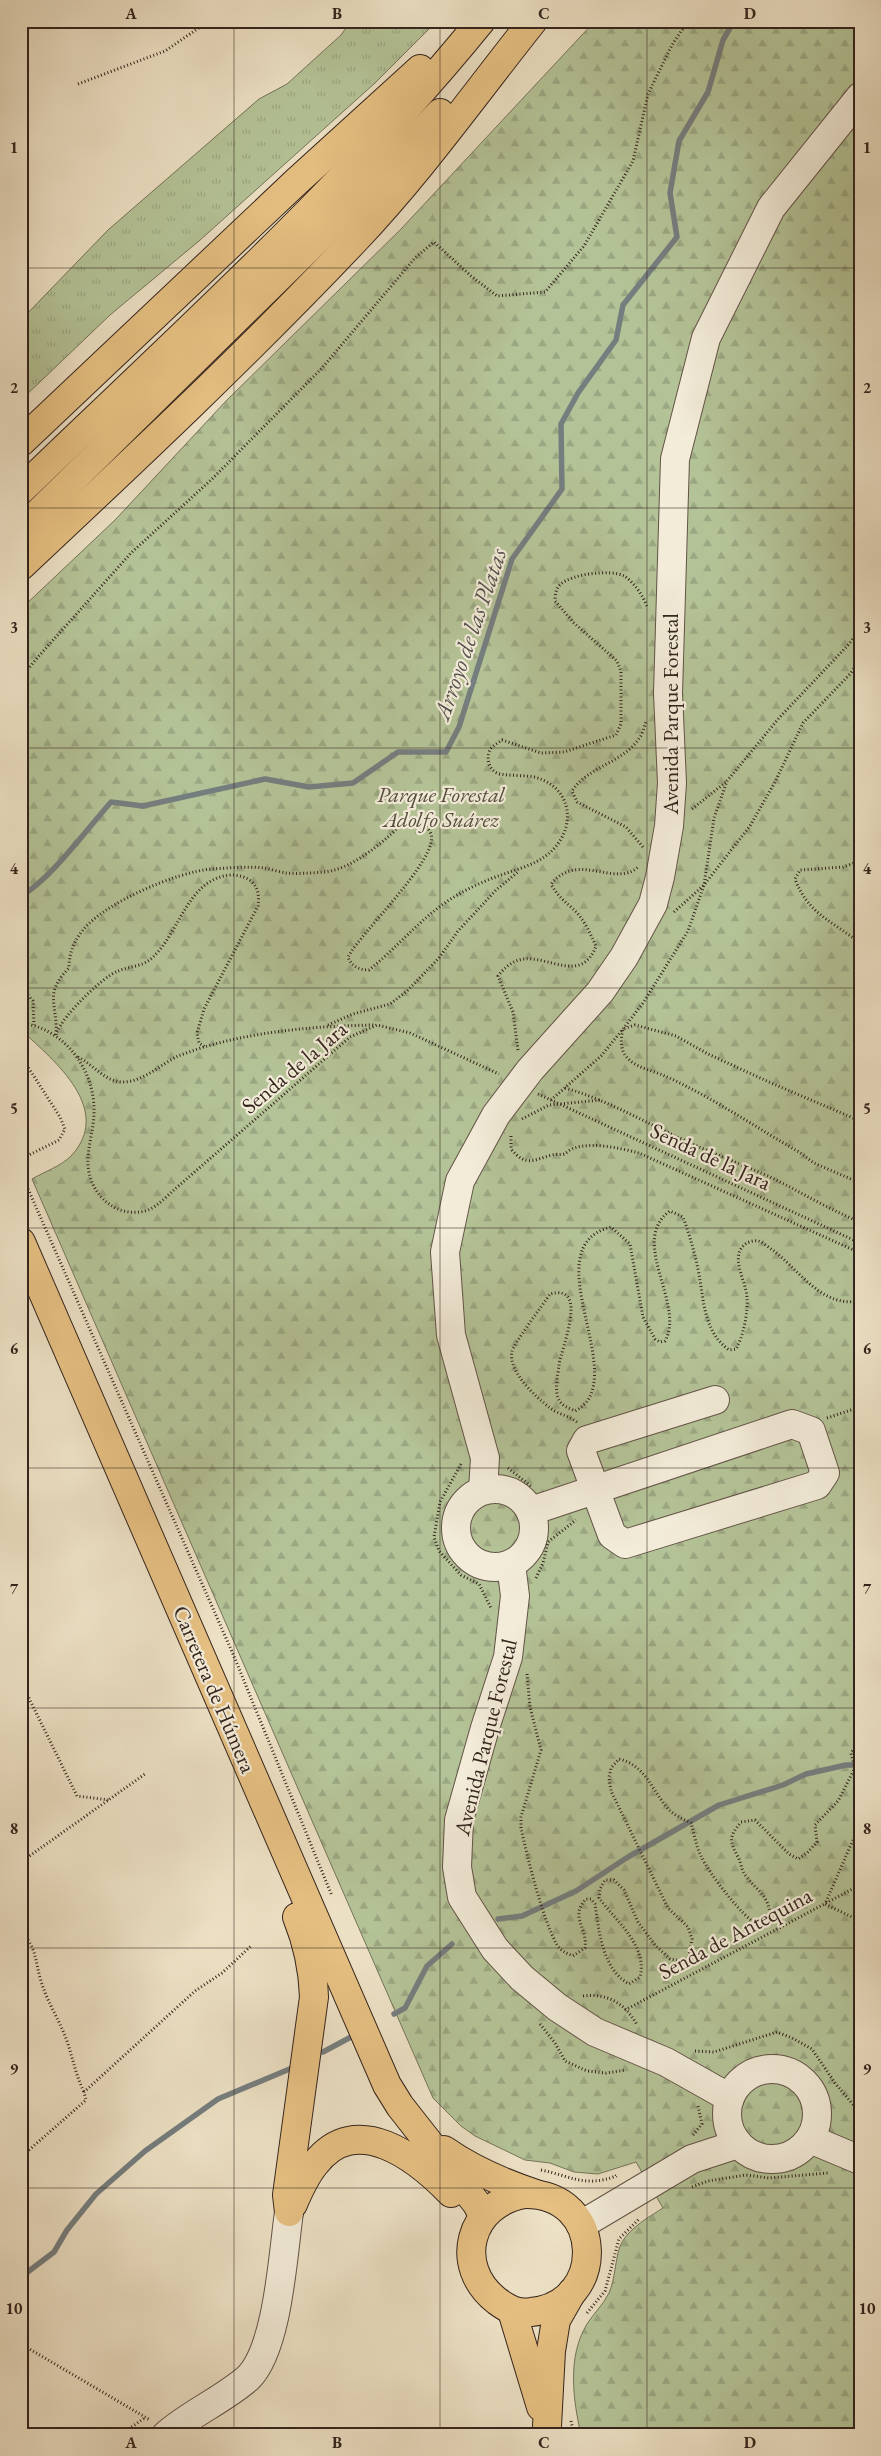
<svg xmlns="http://www.w3.org/2000/svg" width="881" height="2456" font-family="'EB Garamond',serif">
<style>
.grass{fill:url(#grass-tufts);stroke:#74745a}
.forest{fill:url(#forest-firs);stroke:#74745a}
.lines{fill:none;stroke-linecap:round;stroke-linejoin:round}
.stream{stroke:#757e7f;stroke-width:5.5}
.minor-casing{stroke:#625347;stroke-width:30}
.major-casing{stroke:#34241d;stroke-width:30}
.highway-casing{stroke:#34241d;stroke-width:30}
.path{stroke:#34241d;stroke-width:3;stroke-dasharray:1 2.5;stroke-linecap:butt}
.minor{stroke:#f3ecd9;stroke-width:28}
.major{stroke:#e6c082;stroke-width:28}
.highway{stroke:#e6c082;stroke-width:28}
.grid{fill:none;stroke:#34241d;stroke-width:1;stroke-opacity:0.55}
.labels{text-anchor:middle;stroke-width:4.5;stroke-linejoin:round;paint-order:stroke}
.street-label{font-size:22px;fill:#34241d;stroke:#f3ecd9}
.park-label{font-size:22px;font-style:italic;fill:#544c3c;stroke:#f3ecd9}
.water-label{font-size:24px;font-style:italic;fill:#54514e;stroke:#f3ecd9}
.neatline{fill:none;stroke:#34241d;stroke-width:2}
.grid-label{font-size:16px;text-anchor:middle;font-weight:bold;fill:#34241d}
</style>
<defs>
<pattern id="grass-tufts" width="24" height="20" patternUnits="userSpaceOnUse" patternTransform="scale(1.25)"><rect width="24" height="20" fill="#b4c397"/><path d="M3 7l-1-3M5 7V3M7 7l1-3M15 17l-1-3M17 17v-4M19 17l1-3" fill="none" stroke="#9ba782"/></pattern>
<pattern id="forest-firs" width="22" height="20" patternUnits="userSpaceOnUse" patternTransform="scale(1.25)"><rect width="22" height="20" fill="#b4c397"/><path d="M5 1l3.5 6h-7zM16 11l3.5 6h-7z" fill="#9ba782"/></pattern>
</defs>
<rect width="100%" height="100%" fill="#ede1c5"/>
<filter id="stains"><feTurbulence type="fractalNoise" baseFrequency=".004" numOctaves="4"/><feColorMatrix values="0 0 0 0 .2 0 0 0 0 .09 0 0 0 0 .02 0 0 0 .5 -.17"/></filter>
<radialGradient id="worn" r=".72"><stop offset=".6" stop-color="#630" stop-opacity="0"/><stop offset="1" stop-color="#630" stop-opacity=".3"/></radialGradient>
<path class="grass" d="M351 21H437L375 83 199 241 110 315 21 400V320L108 230 259 99 287 84 341 35Z"/>
<path class="forest" d="M595 21H860V2435H581C573 2399 567 2357 587 2324 594 2313 603 2305 609 2293 616 2278 615 2254 622 2242 631 2227 649 2217 663 2208L636 2162 598 2174 574 2172 550 2163 525 2160 475 2136 461 2126 433 2098 32 1179C44 1172 61 1166 71 1156 114 1110 55 1061 22 1031L28 1015 21 1004V609L115 520 226 401 401 229Z"/>
<g class="lines">
<g class="stream">
<path d="M21 896C50 880 88 828 111 802L143 806 265 779 309 787 353 783 398 752H446L459 727 512 559 562 489 561 424 578 393 616 340 623 305 677 237 670 193 679 141 708 92 723 40 734 21"/>
<path d="M498 1919 522 1916 576 1891 628 1857 719 1805 783 1785 806 1774 846 1765H860"/>
<path d="M394 2014 405 2008 427 1966 452 1944"/>
<path d="M323 2052 351 2037"/>
<path d="M21 2277 54 2252 67 2230 96 2194 145 2151 218 2099 292 2068"/>
</g>
<defs>
<g id="minor">
<circle cx="495" cy="1528" r="39"/>
<path d="M483 1490 485 1458 451 1335 445 1252 460 1181 496 1115 530 1070 600 992 624 957 653 904 660 877 669 826 672 783 668 693 675 459 706 338 771 208 860 97"/>
<path d="M531 1511 792 1424 811 1431 825 1473 817 1485 625 1544 612 1535 581 1451 587 1440 715 1400"/>
<path d="M511 1564 515 1596 508 1657 485 1728 459 1820 457 1867 462 1897 495 1949 522 1978 557 2007 595 2032 666 2062 730 2098"/>
<circle cx="772" cy="2114" r="45"/>
<path d="M810 2139 860 2160"/>
<path d="M581 2225 692 2159 738 2144"/>
<path d="M166 2435C191 2413 223 2400 248 2378 278 2349 283 2254 289 2212"/>
</g>
<g id="major">
<path d="M21 1242 387 2085 400 2106 477 2204 483 2216"/>
<path d="M444 2150C472 2170 503 2183 536 2194"/>
<path d="M525 2194C605 2193 608 2305 531 2312 517 2314 508 2309 497 2301 452 2266 469 2203 525 2194Z"/>
<path d="M293 2204C299 2190 305 2176 315 2164 356 2110 417 2158 451 2193"/>
<path d="M289 2212 287 2195 314 1997C313 1968 308 1944 297 1917"/>
<path d="M512 2311 541 2407"/>
<path d="M547 2426 551 2351 556 2320 572 2292"/>
</g>
<g id="highway">
<path d="M21 442 296 182 420 69"/>
<path d="M21 490C178 338 343 191 481 21"/>
<path d="M21 530 338 219 440 113"/>
<path d="M21 566C134 460 247 354 354 241 419 173 474 95 533 21"/>
</g>
</defs>
<use href="#minor" class="minor-casing"/>
<use href="#major" class="major-casing"/>
<use href="#highway" class="highway-casing"/>
<g class="path">
<path d="M78 84 165 51 209 21"/>
<path d="M21 678 38 657 131 553 212 479 322 368 415 258 434 242 471 276 497 296 545 292 584 246 633 161 648 94 672 45 688 21"/>
<path d="M692 809 726 782"/>
<path d="M643 847 626 827 577 802 572 791C588 766 624 763 640 737 643 733 644 727 646 722"/>
<path d="M860 861 843 867 800 870 795 879C808 914 832 921 860 943"/>
<path d="M674 912 704 885 750 826 775 782 803 723 851 673 860 659"/>
<path d="M21 987 33 1001 34 1025"/>
<path d="M21 1023C63 1028 93 1067 94 1108 95 1127 87 1146 88 1165 90 1196 118 1220 148 1210 158 1206 167 1196 175 1189L350 1037 377 1025 410 1033 499 1074"/>
<path d="M328 1025 353 1014 390 1004 407 991 439 958 458 931 496 890 518 872"/>
<path d="M57 1032C63 1016 102 977 118 971 130 966 143 967 153 957 180 932 188 878 231 875 238 875 247 877 252 882 259 889 259 897 258 906L204 1009 197 1033 199 1043 205 1047"/>
<path d="M56 1035C58 1004 43 994 69 968 69 953 74 941 83 930 104 903 177 872 211 869 228 868 247 866 264 868 271 869 279 872 286 873 298 874 311 873 324 872 347 870 372 851 389 836 394 832 400 823 406 822 415 819 427 824 431 834 439 859 361 932 348 957 351 966 359 970 369 970 399 946 426 912 459 894 473 886 489 879 504 874 527 866 548 861 561 839 576 813 564 784 534 777 523 775 511 776 500 774 490 772 485 759 490 750 492 746 498 743 502 740L541 753 564 752 616 735 621 724V671L617 661 574 623 555 601C555 594 556 588 561 584 572 574 611 569 624 576 634 582 644 597 647 607"/>
<path d="M518 1050 513 1012 498 976C504 968 513 960 524 959 549 956 582 984 596 946 590 933 583 917 572 908 563 900 557 895 551 884 578 851 615 888 638 867"/>
<path d="M21 1056 60 1117 65 1129 59 1140 21 1159"/>
<path d="M78 1057C94 1065 105 1082 123 1082 143 1082 161 1064 178 1056 186 1053 195 1050 204 1047 258 1031 317 1026 374 1025"/>
<path d="M565 1088C604 1099 637 1118 673 1135 704 1150 736 1162 768 1176 799 1191 828 1209 860 1222"/>
<path d="M538 1094 860 1243"/>
<path d="M551 1100 601 1056 623 1029 643 1003 688 931 704 885 714 818 727 781 779 718 849 644 860 628"/>
<path d="M522 1119 549 1105 601 1100"/>
<path d="M860 1121 769 1082 708 1054 676 1036 635 1025 623 1029C621 1038 620 1047 625 1055 634 1068 652 1070 665 1076 712 1097 755 1127 799 1152L814 1163 860 1183"/>
<path d="M511 1136V1149C526 1167 533 1160 552 1155 556 1154 560 1155 564 1154 567 1153 570 1149 574 1148 593 1142 620 1148 639 1153L860 1253"/>
<path d="M21 1173 233 1654 332 1896"/>
<path d="M827 1418 860 1407"/>
<path d="M577 1422C569 1416 558 1414 550 1408 536 1397 508 1372 512 1352 513 1344 543 1305 550 1294 590 1283 561 1349 559 1365 558 1374 554 1391 559 1400 562 1406 569 1408 575 1411 635 1381 530 1247 611 1227L630 1244 643 1317 655 1339 660 1342 665 1341C686 1305 628 1241 670 1211L683 1217C690 1236 695 1254 699 1274 704 1302 704 1332 729 1350L736 1349C744 1334 748 1313 747 1297 746 1281 728 1254 747 1243 749 1242 754 1240 758 1241 763 1242 769 1248 774 1251 800 1271 822 1308 860 1301"/>
<path d="M461 1464 440 1502 434 1537 439 1551 461 1575 479 1584 491 1608"/>
<path d="M508 1468 532 1487"/>
<path d="M536 1578 543 1563 548 1542 576 1520"/>
<path d="M527 1674 530 1707 541 1750 521 1817V1828C528 1860 542 1917 557 1945 561 1951 566 1953 573 1956L585 1948C588 1928 569 1917 586 1899H591L595 1904C599 1931 602 1969 629 1984L640 1977C648 1946 616 1921 599 1898L600 1889 605 1880H614L624 1890 638 1922 655 1945 670 1959 683 1961 689 1956 692 1939 688 1927 668 1908 611 1791 609 1778 611 1768 619 1759C644 1765 651 1787 665 1805 671 1814 681 1818 691 1823 694 1833 696 1846 701 1856 708 1872 743 1918 758 1925L770 1917C770 1896 756 1890 745 1875 741 1869 741 1862 738 1857 729 1840 729 1837 741 1822L755 1820 789 1854 798 1859 807 1853 817 1842 815 1825 838 1801 855 1768 851 1753 860 1742"/>
<path d="M21 1682 77 1796 109 1800"/>
<path d="M860 1824 825 1904 860 1921"/>
<path d="M21 1862 145 1774"/>
<path d="M21 1932C37 1947 35 1962 41 1981 47 2002 60 2021 67 2041 73 2059 76 2076 84 2092"/>
<path d="M583 1996C607 1993 625 2003 637 2025"/>
<path d="M625 2010 860 1885"/>
<path d="M540 2024 555 2043 565 2061 587 2071 606 2073 626 2070"/>
<path d="M695 2051 714 2052 777 2032 792 2038 812 2049 835 2083 860 2113"/>
<path d="M693 2135 702 2124 698 2106"/>
<path d="M21 2157 86 2100 84 2092 195 1991 222 1973 252 1945"/>
<path d="M541 2170C571 2176 585 2188 616 2176"/>
<path d="M692 2187 708 2181 746 2175 769 2178 828 2173"/>
<path d="M587 2313 605 2291 619 2239 639 2219"/>
<path d="M21 2344 150 2420"/>
<path d="M571 2421 574 2435"/>
<path d="M120 2435 146 2417"/>
</g>
<use href="#minor" class="minor"/>
<use href="#major" class="major"/>
<use href="#highway" class="highway"/>
</g>
<path class="grid" d="M234 21V2435M440 21V2435M647 21V2435M21 268H860M21 508H860M21 748H860M21 988H860M21 1228H860M21 1468H860M21 1708H860M21 1948H860M21 2188H860"/>
<g class="labels">
<g class="street-label">
<text transform="translate(670 714) rotate(-90)" y="8">Avenida Parque Forestal</text>
<text transform="translate(294 1067) rotate(-40)" y="8">Senda de la Jara</text>
<text transform="translate(711 1156) rotate(25)" y="8">Senda de la Jara</text>
<text transform="translate(215 1689) rotate(67)" y="8">Carretera de Húmera</text>
<text transform="translate(485 1737) rotate(-76)" y="8">Avenida Parque Forestal</text>
<text transform="translate(735 1933) rotate(-28)" y="8">Senda de Antequina</text>
</g>
<g class="park-label">
<text x="441" y="802">Parque Forestal<tspan x="441" dy="25">Adolfo Suárez</tspan></text>
</g>
<g class="water-label">
<text transform="translate(470 634) rotate(-71)" y="8">Arroyo de las Platas</text>
</g>
</g>
<rect width="881" height="2456" fill="none" stroke="#ede1c5" stroke-width="55"/>
<rect x="28" y="28" width="826" height="2400" class="neatline"/>
<g class="grid-label">
<text x="131" y="19">A</text>
<text x="337" y="19">B</text>
<text x="544" y="19">C</text>
<text x="750" y="19">D</text>
<text x="14" y="153">1</text>
<text x="867" y="153">1</text>
<text x="14" y="393">2</text>
<text x="867" y="393">2</text>
<text x="14" y="633">3</text>
<text x="867" y="633">3</text>
<text x="14" y="874">4</text>
<text x="867" y="874">4</text>
<text x="14" y="1114">5</text>
<text x="867" y="1114">5</text>
<text x="14" y="1354">6</text>
<text x="867" y="1354">6</text>
<text x="14" y="1594">7</text>
<text x="867" y="1594">7</text>
<text x="14" y="1834">8</text>
<text x="867" y="1834">8</text>
<text x="14" y="2074">9</text>
<text x="867" y="2074">9</text>
<text x="14" y="2314">10</text>
<text x="867" y="2314">10</text>
<text x="131" y="2448">A</text>
<text x="337" y="2448">B</text>
<text x="544" y="2448">C</text>
<text x="750" y="2448">D</text>
</g>
<rect width="100%" height="100%" filter="url(#stains)"/>
<rect width="100%" height="100%" fill="url(#worn)"/>
</svg>
